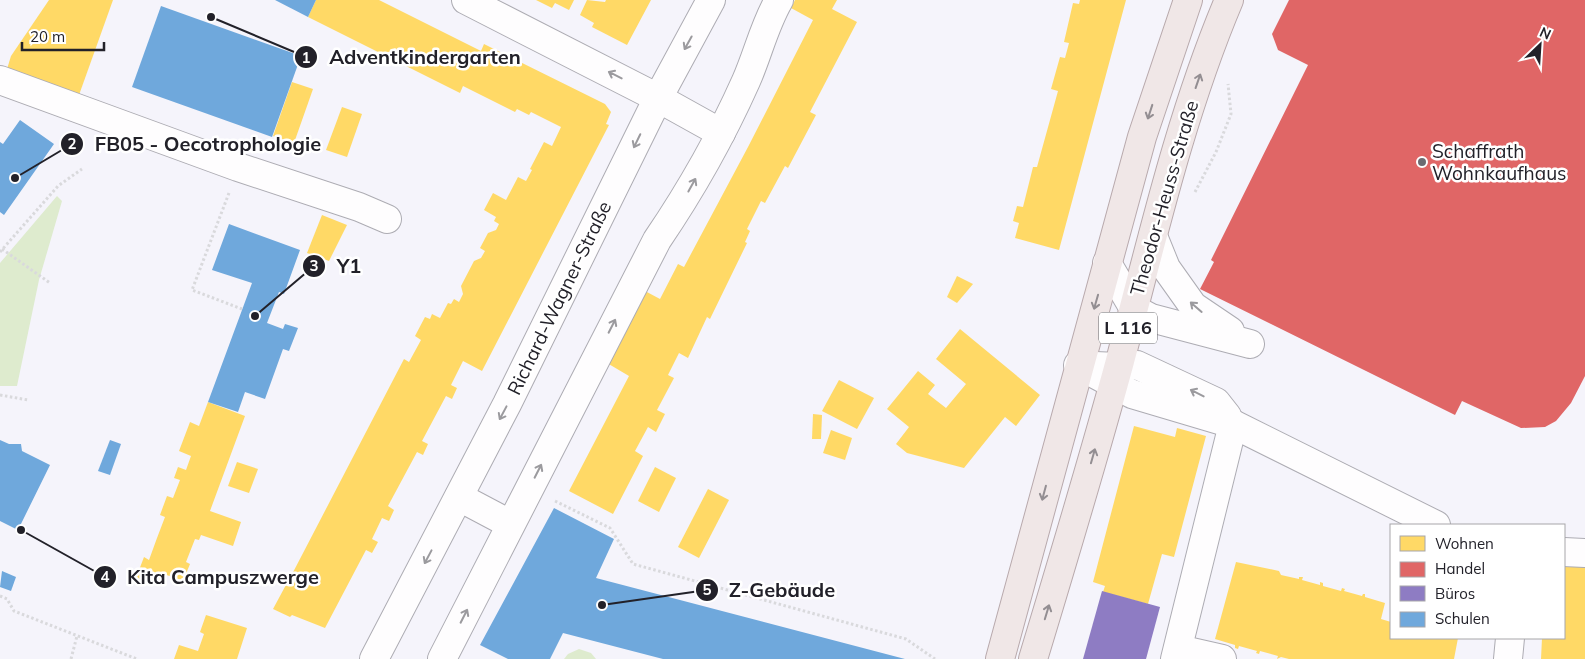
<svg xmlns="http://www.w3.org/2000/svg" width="1585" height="659" font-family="Mulish,sans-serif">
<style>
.green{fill:#deebce}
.homes{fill:#ffd966}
.shops{fill:#e06666}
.offices{fill:#8e7cc3}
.schools{fill:#6fa8dc}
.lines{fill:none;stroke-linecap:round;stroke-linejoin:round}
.minor-casing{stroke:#adacb3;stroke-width:30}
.major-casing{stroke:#b8a9ac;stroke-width:30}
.path{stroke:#d9d9dc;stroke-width:3;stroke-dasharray:2.5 2.5;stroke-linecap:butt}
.minor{stroke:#fefdfe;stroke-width:28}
.major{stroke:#f0e7e7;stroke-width:28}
.oneway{stroke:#9b9a9e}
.oneway2{stroke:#938e92}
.poi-dot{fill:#6c6b72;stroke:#fff;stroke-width:2}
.labels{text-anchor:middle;stroke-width:5;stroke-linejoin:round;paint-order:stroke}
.shield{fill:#fff;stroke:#646469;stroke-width:1}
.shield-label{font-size:18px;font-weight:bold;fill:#222129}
.poi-label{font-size:19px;fill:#222129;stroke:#fff;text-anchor:start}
.street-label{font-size:19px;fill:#222129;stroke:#fff}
.leader{fill:none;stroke:#222129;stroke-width:2}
.callout-dot{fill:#222129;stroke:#fff;stroke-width:2}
.mark-label{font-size:15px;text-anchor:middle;font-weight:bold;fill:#fff}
.callout-label{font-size:20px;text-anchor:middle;font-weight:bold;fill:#222129;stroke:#fff;stroke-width:5;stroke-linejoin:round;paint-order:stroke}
</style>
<rect width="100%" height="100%" fill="#f5f4fb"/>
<g class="green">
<path d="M57 196 62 201 39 280 17 386H0V263Z"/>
<path d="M579 649 591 653 596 659H564L568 654Z"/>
</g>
<g class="homes">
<path d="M49 0H113L79 95 7 69 11 56Z"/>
<path d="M316 0H379L481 51 484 44 605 104 611 112 606 124 609 125 482 371 463 361 451 385 457 388 452 399 446 396 422 441 428 444 423 455 417 452 388 506 394 510 389 521 382 518 372 539 378 542 372 553 366 550 325 628 292 615 290 617 273 609 287 583 279 579 281 576 289 580 404 359 409 362 421 340 415 336 425 317 430 319 432 314 440 318 448 303 451 304 454 299 459 302 463 294 461 286 474 261 481 258 485 251 480 248 488 233 496 230 499 224 494 221 496 217 484 210 493 193 506 200 518 177 526 181 532 170 530 169 544 142 552 146 561 127 531 112 529 115 517 109 515 112 463 86 460 93 308 17Z"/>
<path d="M536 0H574L569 10 555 3 552 8Z"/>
<path d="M587 0 605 2 606 0H651L627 45 592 27 594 23 580 15Z"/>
<path d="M795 0H837L832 9 857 22 810 112 816 115 788 168 785 166 765 203 761 201 747 229 750 231 745 242 747 243 710 319 707 317 688 358 679 353 668 375 674 378 657 410 665 414 656 432 648 427 635 451 643 456 613 514 569 491 629 376 607 363 645 291 660 299 678 264 684 267 748 147 813 20 791 8Z"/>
<path d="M1080 0H1126L1059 250 1015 238 1019 223 1013 221 1017 206 1023 207 1033 167H1037L1058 91 1051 89 1060 57 1065 58 1069 43 1064 42 1073 3 1079 4Z"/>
<path d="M292 82 313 89 294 143 273 136Z"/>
<path d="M342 107 362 114 347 157 326 150Z"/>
<path d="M322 215 347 225 329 261 307 253Z"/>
<path d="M957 276 973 284 957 303 947 297Z"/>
<path d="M960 329 1040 395 1016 426 1005 417 964 468 907 453 896 444 909 427 887 409 918 371 935 385 928 394 946 408 966 384 936 359Z"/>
<path d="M839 380 874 398 857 429 822 411Z"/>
<path d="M208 402 245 416 210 511 241 522 233 546 201 535 199 540 195 539 186 562 190 564 183 581 164 574 160 586 136 578 144 557 149 560 157 538 165 517 160 515 167 496 173 498 180 480 174 478 178 467 186 470 191 456 179 451 190 422 199 426Z"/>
<path d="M813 414 822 415 821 439H812Z"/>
<path d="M1134 426 1175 437 1177 428 1206 436 1174 557 1162 554 1148 604 1103 592 1105 586 1093 582Z"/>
<path d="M831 430 852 438 845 460 823 453Z"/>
<path d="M237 462 258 469 249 493 228 486Z"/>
<path d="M655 467 676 478 659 512 638 501Z"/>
<path d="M708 489 729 500 699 558 678 547Z"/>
<path d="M1236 562 1279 571 1281 575 1299 579V577H1303L1302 580 1320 585V582L1323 583V586L1341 591 1342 588 1345 589 1344 591 1362 596 1363 594H1365V597L1385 603 1381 619 1391 622V638H1458L1454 659H1289L1281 657 1277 659 1278 656 1260 651 1259 654 1256 653 1257 651 1239 646 1238 649 1235 648V645L1215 639Z"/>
<path d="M1564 564 1585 566V659H1541L1542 638H1564Z"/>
<path d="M206 615 247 628 237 659H174L179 645 198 651 204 634 200 632Z"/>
</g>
<path class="shops" d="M1289 0H1585V376L1571 403 1556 421 1545 427 1521 428 1462 401 1455 415 1200 289 1214 262 1211 260 1308 65 1278 50 1272 34Z"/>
<path class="offices" d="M1102 591 1160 607 1146 659H1083Z"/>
<g class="schools">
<path d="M275 0H316L308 17Z"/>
<path d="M161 6 301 56 272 137 132 87Z"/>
<path d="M20 120 54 144 4 215 0 212V142L3 144Z"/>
<path d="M229 224 300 250 284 294 279 292 267 323 283 329 285 324 298 328 289 351 283 349 265 399 245 392 238 412 208 402 252 283 212 270Z"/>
<path d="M0 440 9 444H21L22 451 50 465 18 530 0 521Z"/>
<path d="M110 440 121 444 110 475 98 471Z"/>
<path d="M554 508 614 539 596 578 905 659H663L563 633 550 659H508L480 645Z"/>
<path d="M2 571 16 577 11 591 0 587Z"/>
</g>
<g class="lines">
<defs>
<g id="minor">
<path d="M466 0 658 98 721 133"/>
<path d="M0 80 238 167 359 207 387 219"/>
<path d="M1153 236 1166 268 1193 306 1230 331"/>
<path d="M1107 263 1134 309 1151 318 1250 344"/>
<path d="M1078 365 1132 394 1233 424 1436 525"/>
<path d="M1095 366 1118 367 1137 365 1216 402 1227 416"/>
<path d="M459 497 510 524"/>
<path d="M1564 552 1585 553"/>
<path d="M1178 649 1222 659"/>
<path d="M374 659 507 404 658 98 711 0"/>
<path d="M442 659 657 240C691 190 721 137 746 81 758 54 764 26 779 0"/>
<path d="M1175 659 1233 424"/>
<path d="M1508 659 1510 638"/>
</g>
<g id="major">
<path d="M1000 659 1142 137 1188 0"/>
<path d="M1033 659C1063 560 1093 461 1120 361 1152 240 1180 116 1229 0"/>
</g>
</defs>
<use href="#minor" class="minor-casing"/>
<use href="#major" class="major-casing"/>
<g class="path">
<path d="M1195 192 1216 152 1231 114 1228 84"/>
<path d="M229 193 192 290 242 309"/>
<path d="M2 249 50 283"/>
<path d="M0 252 58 186 82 169"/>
<path d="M0 395 28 400"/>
<path d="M555 501 610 528 633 564 906 639 935 659"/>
<path d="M0 596 7 599 14 611 137 659"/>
<path d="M71 659 77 636"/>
</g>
<use href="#minor" class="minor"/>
<use href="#major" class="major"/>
</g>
<defs><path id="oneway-shaft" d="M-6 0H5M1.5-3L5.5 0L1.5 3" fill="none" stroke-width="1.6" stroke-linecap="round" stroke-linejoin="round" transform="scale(1.25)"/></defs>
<g class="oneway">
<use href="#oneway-shaft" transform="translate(688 43) rotate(119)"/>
<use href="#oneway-shaft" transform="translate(615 75) rotate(-153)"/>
<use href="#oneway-shaft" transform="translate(637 141) rotate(116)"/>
<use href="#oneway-shaft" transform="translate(692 185) rotate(-61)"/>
<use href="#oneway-shaft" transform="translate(1196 307) rotate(-139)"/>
<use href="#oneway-shaft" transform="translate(612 326) rotate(-63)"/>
<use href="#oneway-shaft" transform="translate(1197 393) rotate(-153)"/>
<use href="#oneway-shaft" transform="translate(503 413) rotate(118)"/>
<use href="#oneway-shaft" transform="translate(538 471) rotate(-63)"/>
<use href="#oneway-shaft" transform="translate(428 557) rotate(118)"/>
<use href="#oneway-shaft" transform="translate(464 616) rotate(-63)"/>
</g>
<g class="oneway2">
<use href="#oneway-shaft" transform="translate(1198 81) rotate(-71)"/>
<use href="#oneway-shaft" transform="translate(1150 112) rotate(108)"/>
<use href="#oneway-shaft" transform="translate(1096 302) rotate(106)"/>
<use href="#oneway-shaft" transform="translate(1093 456) rotate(-74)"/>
<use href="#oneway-shaft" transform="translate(1044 493) rotate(105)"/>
<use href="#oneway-shaft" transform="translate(1047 612) rotate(-73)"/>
</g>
<circle class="poi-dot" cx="1422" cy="162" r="5"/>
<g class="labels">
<rect class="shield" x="1099" y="312.5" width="58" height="31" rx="4"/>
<g class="shield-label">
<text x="1128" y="334">L 116</text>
</g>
<g class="poi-label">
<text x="1432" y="158">Schaffrath<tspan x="1432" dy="22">Wohnkaufhaus</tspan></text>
</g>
<g class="street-label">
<text transform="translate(1164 198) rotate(-74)" y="7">Theodor-Heuss-Straße</text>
<text transform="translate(559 298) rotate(-64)" y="7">Richard-Wagner-Straße</text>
</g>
</g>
<path class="leader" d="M211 17L306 57M15 178L72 144M255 316L314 266M21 530L105 577M602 605L707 590"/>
<g class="callout-dot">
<circle cx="211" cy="17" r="5"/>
<circle cx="15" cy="178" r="5"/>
<circle cx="255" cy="316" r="5"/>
<circle cx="21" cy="530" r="5"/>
<circle cx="602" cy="605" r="5"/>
<circle cx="306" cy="57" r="12"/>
<circle cx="72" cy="144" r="12"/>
<circle cx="314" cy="266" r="12"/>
<circle cx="105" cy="577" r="12"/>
<circle cx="707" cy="590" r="12"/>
</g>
<g class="mark-label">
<text x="306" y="63">1</text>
<text x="72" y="149">2</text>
<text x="314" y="271">3</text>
<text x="105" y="582">4</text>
<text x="707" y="595">5</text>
</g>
<g class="callout-label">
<text x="425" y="64">Adventkindergarten</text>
<text x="208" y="151">FB05 - Oecotrophologie</text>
<text x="349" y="273">Y1</text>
<text x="223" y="584">Kita Campuszwerge</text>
<text x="782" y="597">Z-Gebäude</text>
</g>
<rect x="1390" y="524" width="175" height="115" fill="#ffffff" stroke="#a7a6a9"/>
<rect x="1400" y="536" width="25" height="15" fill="#ffd966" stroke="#a7a6a9"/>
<text x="1435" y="549" font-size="15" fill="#222129">Wohnen</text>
<rect x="1400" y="562" width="25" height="15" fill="#e06666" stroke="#a7a6a9"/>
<text x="1435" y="574" font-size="15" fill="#222129">Handel</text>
<rect x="1400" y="586" width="25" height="15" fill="#8e7cc3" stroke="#a7a6a9"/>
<text x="1435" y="599" font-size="15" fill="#222129">Büros</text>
<rect x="1400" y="612" width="25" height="15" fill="#6fa8dc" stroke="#a7a6a9"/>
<text x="1435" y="624" font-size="15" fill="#222129">Schulen</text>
<g transform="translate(1540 45) rotate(25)" stroke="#ffffff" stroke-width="4" paint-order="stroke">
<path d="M0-4L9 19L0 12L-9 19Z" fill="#222129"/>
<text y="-8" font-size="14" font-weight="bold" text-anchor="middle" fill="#222129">N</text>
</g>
<path d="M22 42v8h82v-8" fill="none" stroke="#222129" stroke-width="2.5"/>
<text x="30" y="42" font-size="15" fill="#222129" stroke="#ffffff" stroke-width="4" paint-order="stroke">20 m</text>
</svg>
